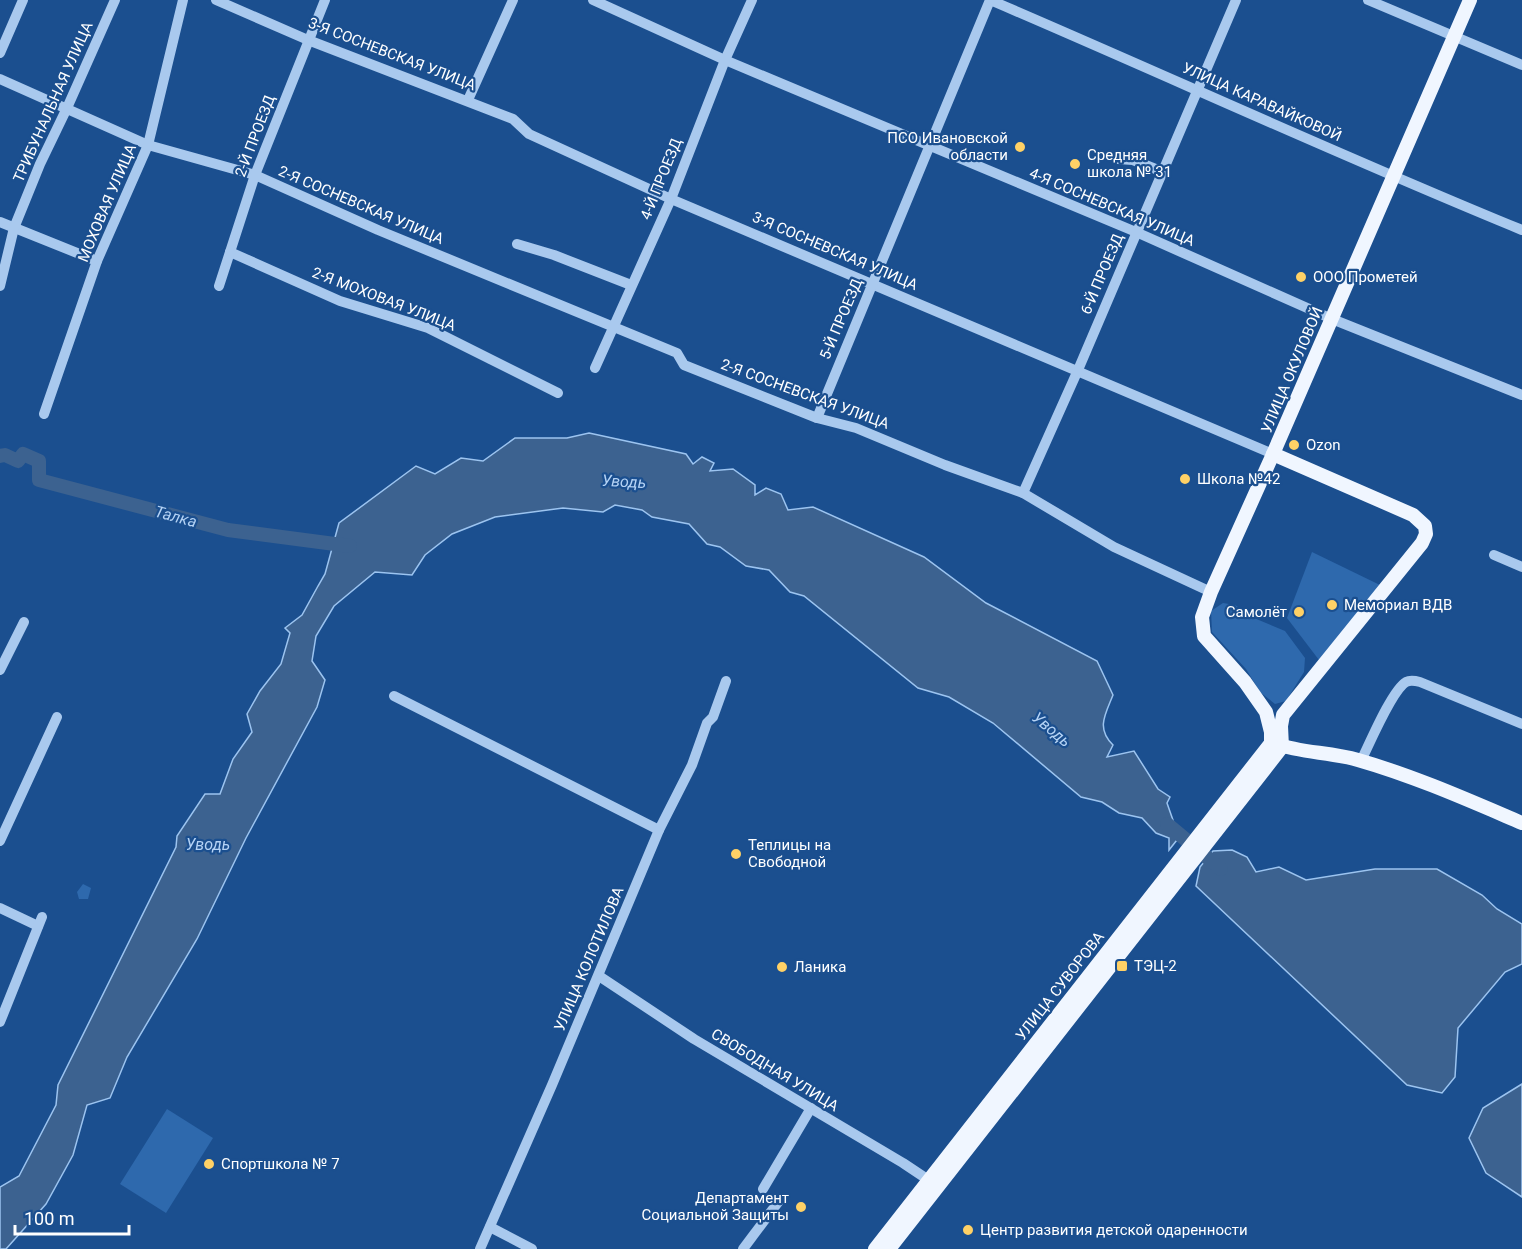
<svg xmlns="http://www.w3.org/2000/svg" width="1522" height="1249" font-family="Roboto,sans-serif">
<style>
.green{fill:#2e69ad}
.water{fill:#3c6290;stroke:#9cc4f0;stroke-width:1.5}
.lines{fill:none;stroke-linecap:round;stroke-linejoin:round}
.river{stroke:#3c6290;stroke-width:14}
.minor{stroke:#a9c9ee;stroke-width:10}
.major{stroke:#f0f6ff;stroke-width:14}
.poi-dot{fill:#ffd166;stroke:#1b4f8f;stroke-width:2}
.labels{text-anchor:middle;stroke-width:4.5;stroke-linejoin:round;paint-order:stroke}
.street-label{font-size:15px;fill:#fff;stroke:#1b4f8f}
.poi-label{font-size:15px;fill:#fff;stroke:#1b4f8f;text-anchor:start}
.water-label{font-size:16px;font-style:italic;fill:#b5d3f5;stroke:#1b4f8f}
</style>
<rect width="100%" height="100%" fill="#1b4f8f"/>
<g class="green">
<path d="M1312 552 1380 585 1319 660 1287 618Z"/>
<path d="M1223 603 1235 605 1254 618 1285 631 1305 658 1304 672 1286 701 1275 704 1260 692 1246 669 1212 632 1211 611Z"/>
<path d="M83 884 91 888 88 899H79L77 892Z"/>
<path d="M167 1109 213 1138 166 1213 120 1184Z"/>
</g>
<g class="water">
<path d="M589 433 686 454 693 464 702 457 714 463 710 471 733 469 755 485V495L766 488 781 494 788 510 813 507 924 557 986 603 1097 661 1113 695C1105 715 1096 728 1113 745L1107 757 1134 751 1158 789 1170 797 1167 803 1174 823 1184 831 1169 850V838L1156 833 1142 818 1119 813 1102 802 1081 797 993 723 949 697 918 688 804 596 790 592 769 570 746 566 720 547 707 544 689 524 652 517 642 510 615 505 603 512 563 508 495 517 452 534 425 555 412 575 375 572 334 606 316 636 312 661 325 680 317 707 246 838 197 939 127 1057 110 1098 87 1105 73 1155 46 1204 6 1249H0V1187L19 1176 56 1105 58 1085 176 847 177 836 205 794H220L233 759 252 732 247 714 260 691 281 664 290 633 285 628 302 615 318 586 325 574 339 523 416 466 435 474 461 458 483 461 515 438H567Z"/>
<path d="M1232 850 1247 857 1256 872 1279 867 1306 880 1375 869H1437L1482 895 1497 909 1522 924V964L1505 972 1458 1028 1455 1077 1442 1093 1407 1085 1196 886 1200 867 1213 851Z"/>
<path d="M1522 1084V1197L1486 1173 1469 1138 1483 1108Z"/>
</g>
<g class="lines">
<g class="river">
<path d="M0 456 5 455 18 461 23 454 39 461V480L228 530 350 546"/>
<path d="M1167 824 1221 869"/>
</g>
<g class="minor">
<path d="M216 0 308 40 513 119 529 134 671 199 1273 454"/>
<path d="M593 0 725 60 1136 232 1332 319 1522 395"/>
<path d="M990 0C1168 76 1343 157 1522 230"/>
<path d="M1368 0 1522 65"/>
<path d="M0 53 23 0"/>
<path d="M0 79 148 145 255 175 378 230 677 353 684 365 817 418 856 428 945 465 1023 493 1114 547 1211 592"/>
<path d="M468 100 513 0"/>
<path d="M1118 159 1133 160 1163 172"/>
<path d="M0 222 97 261"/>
<path d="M517 244 554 255 631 285"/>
<path d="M230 252 340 301 428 328 558 393"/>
<path d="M0 286 14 228 40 164 67 108 115 0"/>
<path d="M219 286 255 175 325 0"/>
<path d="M595 368 671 199 725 60 752 0"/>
<path d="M44 414 97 261 148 145 183 0"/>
<path d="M817 418 990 0"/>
<path d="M1023 493 1078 370 1236 0"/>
<path d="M1494 555 1522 567"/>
<path d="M0 670 24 622"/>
<path d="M394 696 659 830"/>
<path d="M1361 761C1369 745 1392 690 1406 682 1410 680 1416 681 1420 682L1522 724"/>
<path d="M0 841 57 717"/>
<path d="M0 908 38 926"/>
<path d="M599 976 694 1039 903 1163 933 1183"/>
<path d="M0 1022 42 917"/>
<path d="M763 1189 811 1108"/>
<path d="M490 1227 532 1249"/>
<path d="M480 1249 552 1085 659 830 692 765 707 723 713 717 726 681"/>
<path d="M743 1249 779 1201"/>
</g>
<g class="major">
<path d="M1273 454 1413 515 1425 526 1426 534 1422 543 1283 715 1281 726 1282 747"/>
<path d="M1271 743V732L1266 712 1245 682 1204 636 1202 617 1211 592 1273 454 1470 0"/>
<path d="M1276 744C1302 753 1331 752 1358 760 1414 776 1468 800 1522 823"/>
<path d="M875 1249 1271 743"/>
<path d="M889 1249 1282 747"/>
</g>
</g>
<g class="poi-dot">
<circle cx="1020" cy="147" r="6"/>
<circle cx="1075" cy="164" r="6"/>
<circle cx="1301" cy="277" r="6"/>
<circle cx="1294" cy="445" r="6"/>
<circle cx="1185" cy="479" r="6"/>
<circle cx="1332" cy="605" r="6"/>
<circle cx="1299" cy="612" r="6"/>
<circle cx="736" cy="854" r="6"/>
<rect x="1116" y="960" width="12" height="12" rx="3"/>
<circle cx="782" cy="967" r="6"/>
<circle cx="209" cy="1164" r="6"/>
<circle cx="801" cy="1207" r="6"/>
<circle cx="968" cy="1230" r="6"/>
</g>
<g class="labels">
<g class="street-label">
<text transform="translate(392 54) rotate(21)" y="5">3-Я СОСНЕВСКАЯ УЛИЦА</text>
<text transform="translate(53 102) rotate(-66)" y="5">ТРИБУНАЛЬНАЯ УЛИЦА</text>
<text transform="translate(1262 102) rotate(24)" y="5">УЛИЦА КАРАВАЙКОВОЙ</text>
<text transform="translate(255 136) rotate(-69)" y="5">2-Й ПРОЕЗД</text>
<text transform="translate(661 179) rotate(-68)" y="5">4-Й ПРОЕЗД</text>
<text transform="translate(107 203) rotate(-67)" y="5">МОХОВАЯ УЛИЦА</text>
<text transform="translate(361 205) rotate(23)" y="5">2-Я СОСНЕВСКАЯ УЛИЦА</text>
<text transform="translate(1112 207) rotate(23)" y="5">4-Я СОСНЕВСКАЯ УЛИЦА</text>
<text transform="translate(835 251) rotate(23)" y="5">3-Я СОСНЕВСКАЯ УЛИЦА</text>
<text transform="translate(1102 274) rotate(-67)" y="5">6-Й ПРОЕЗД</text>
<text transform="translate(384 299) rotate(21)" y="5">2-Я МОХОВАЯ УЛИЦА</text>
<text transform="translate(841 319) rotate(-67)" y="5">5-Й ПРОЕЗД</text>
<text transform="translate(1292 370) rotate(-67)" y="5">УЛИЦА ОКУЛОВОЙ</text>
<text transform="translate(805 394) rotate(20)" y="5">2-Я СОСНЕВСКАЯ УЛИЦА</text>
<text transform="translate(589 959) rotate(-67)" y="5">УЛИЦА КОЛОТИЛОВА</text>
<text transform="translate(1060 986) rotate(-52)" y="5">УЛИЦА СУВОРОВА</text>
<text transform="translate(775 1070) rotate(31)" y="5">СВОБОДНАЯ УЛИЦА</text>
</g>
<g class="poi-label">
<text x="1008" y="143" text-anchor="end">ПСО Ивановской<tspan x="1008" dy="17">области</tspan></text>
<text x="1087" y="160">Средняя<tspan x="1087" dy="17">школа № 31</tspan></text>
<text x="1313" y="282">ООО Прометей</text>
<text x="1306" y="450">Ozon</text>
<text x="1197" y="484">Школа №42</text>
<text x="1344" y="610">Мемориал ВДВ</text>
<text x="1287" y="617" text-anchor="end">Самолёт</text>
<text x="748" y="850">Теплицы на<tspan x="748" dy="17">Свободной</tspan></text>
<text x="1134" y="971">ТЭЦ-2</text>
<text x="794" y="972">Ланика</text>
<text x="221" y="1169">Спортшкола № 7</text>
<text x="789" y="1203" text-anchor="end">Департамент<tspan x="789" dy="17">Социальной Защиты</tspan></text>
<text x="980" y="1235">Центр развития детской одаренности</text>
</g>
<g class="water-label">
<text transform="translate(624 481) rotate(3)" y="6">Уводь</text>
<text transform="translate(176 516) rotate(15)" y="6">Талка</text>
<text transform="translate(1052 729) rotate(40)" y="6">Уводь</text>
<text x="208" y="850">Уводь</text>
</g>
</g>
<path d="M15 1225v9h114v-9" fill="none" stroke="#ffffff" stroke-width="3"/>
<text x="24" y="1225" font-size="18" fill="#ffffff" stroke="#1b4f8f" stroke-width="4.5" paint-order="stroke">100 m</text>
</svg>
